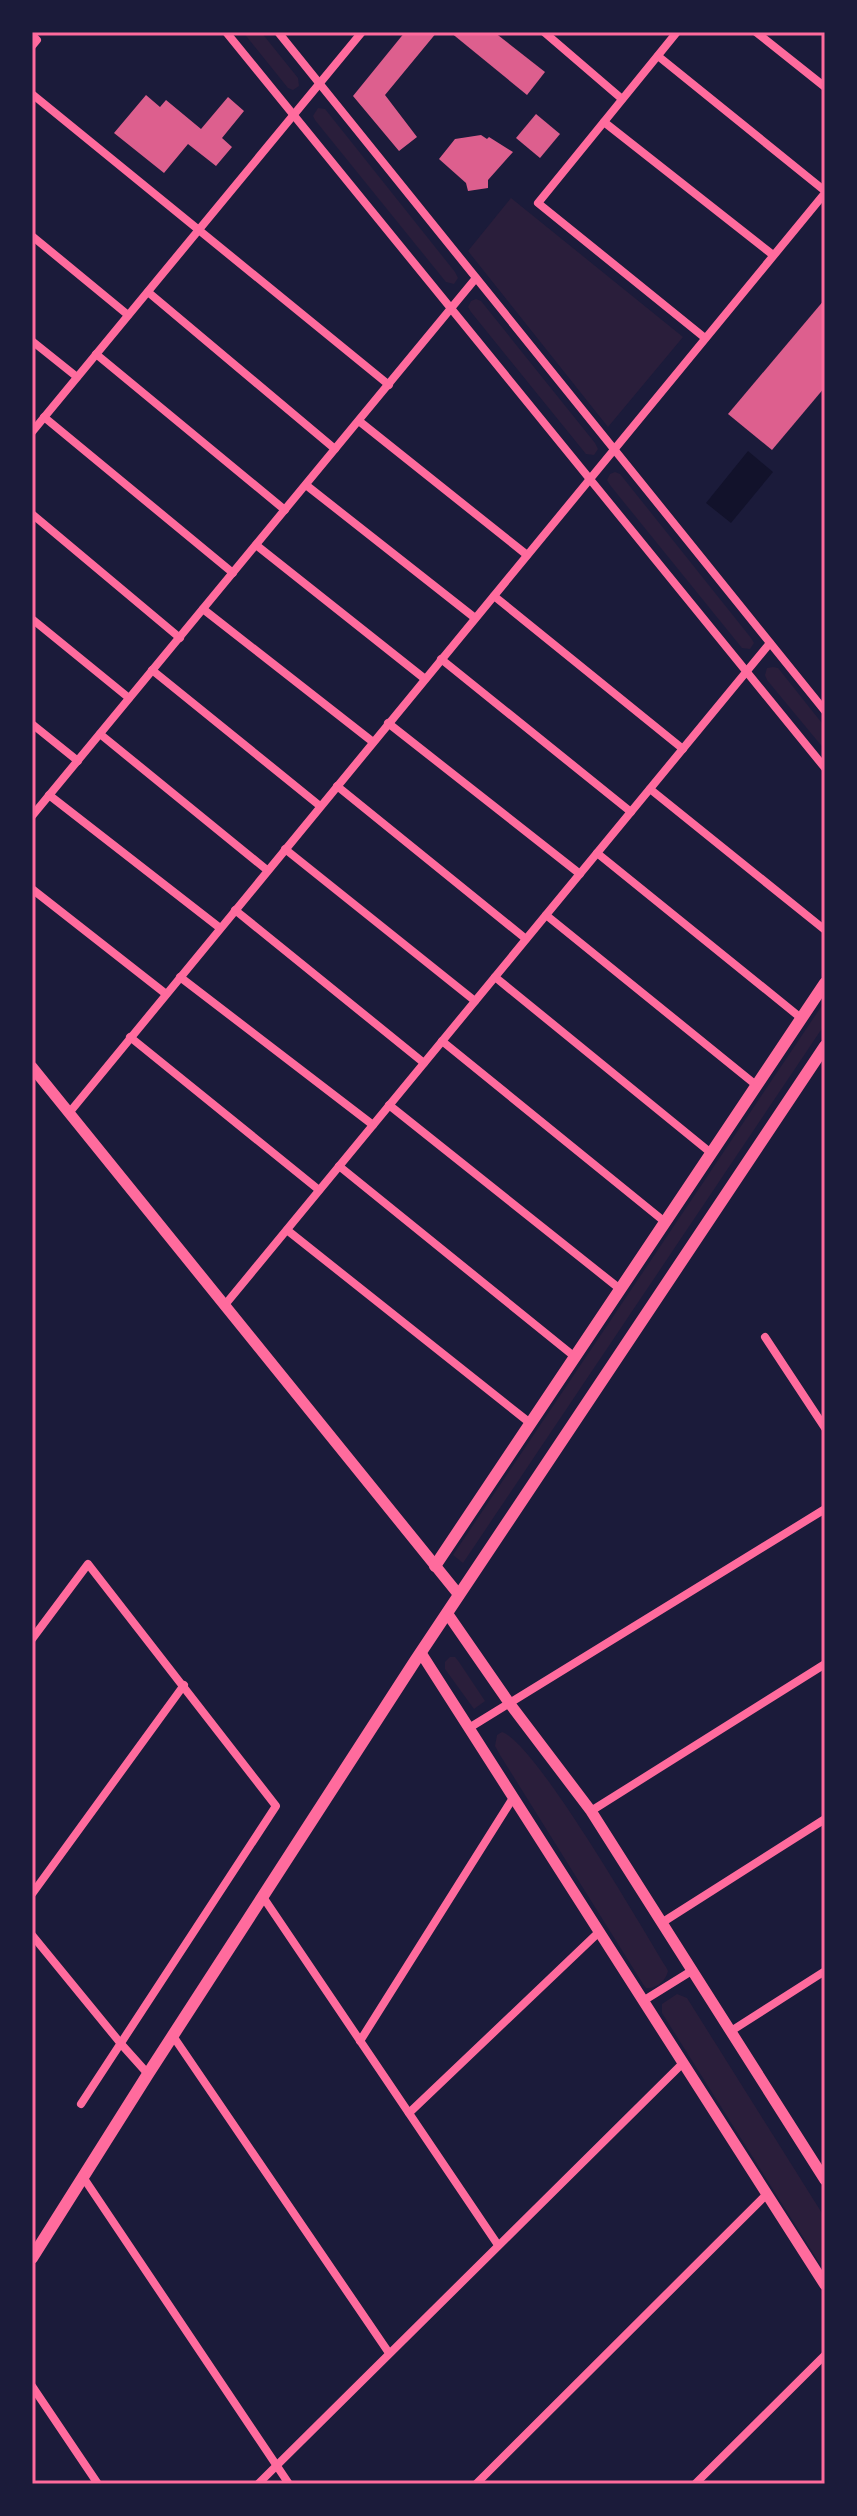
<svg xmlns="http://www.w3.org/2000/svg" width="857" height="2516" font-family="'Open Sans',sans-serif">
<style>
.green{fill:#2a1e3b}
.water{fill:#12122b}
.building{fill:#dd5f8e}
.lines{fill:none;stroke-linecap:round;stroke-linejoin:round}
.minor{stroke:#ff6b9d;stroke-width:8}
.tertiary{stroke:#ff6b9d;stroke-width:11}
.secondary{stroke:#ff6b9d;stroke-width:12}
.neatline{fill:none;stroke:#ff6b9d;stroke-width:3}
</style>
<rect width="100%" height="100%" fill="#1b1b3a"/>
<g class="green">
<path d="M243 32H261L298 78 299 86 293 90 288 88Z"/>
<path d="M318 108 325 109 455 272 458 278 454 284 446 282 315 120 313 116Z"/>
<path d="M511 198 683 337 608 427 468 251Z"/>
<path d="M476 299 481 301 595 443 598 449 594 455 586 454 471 312 468 307 471 301Z"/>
<path d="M615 472 620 474 751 638 754 643 750 649 742 648 610 485 607 480 610 474Z"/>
<path d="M773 667 778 668 825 727V750L767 680 765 675 767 668Z"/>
<path d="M825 1001V1024L463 1563 453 1555Z"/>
<path d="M450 1657H455L459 1662 485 1701 474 1709 445 1669V1662Z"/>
<path d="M502 1732C535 1742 642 1928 666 1967L668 1971C666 1980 657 1989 646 1988L643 1984 500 1755 495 1746 497 1735Z"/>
<path d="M677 1994 687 1998 825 2218V2272L662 2013V2004Z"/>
</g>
<path class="water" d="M748 451 773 472 731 523 706 503Z"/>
<g class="building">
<path d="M405 32H437L385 95 417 137 399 151 353 96Z"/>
<path d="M450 32H494L545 72 527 95Z"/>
<path d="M146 95 160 107 166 100 201 129 228 97 244 111 222 138 232 147 216 166 188 144 164 173 114 133Z"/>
<path d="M536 114 560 134 540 158 516 138Z"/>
<path d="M481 135 487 139 489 137 513 152 488 180V188L468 191 466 183 439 159 455 139Z"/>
<path d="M825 299V387L772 450 728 414Z"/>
</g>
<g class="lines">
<g class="minor">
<path d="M226 32 825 768"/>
<path d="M278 32 825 711"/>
<path d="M544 32 622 99"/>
<path d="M677 32 538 203 705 338"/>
<path d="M756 32 825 87"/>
<path d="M32 35 37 40 32 46"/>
<path d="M658 56 825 191"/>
<path d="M32 94 389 385"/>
<path d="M604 122 773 255"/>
<path d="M32 236 128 315"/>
<path d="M148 292 335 449"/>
<path d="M32 341 77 377"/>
<path d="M96 354 285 510"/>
<path d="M44 417 233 573"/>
<path d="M359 421 527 555"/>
<path d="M32 432 362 32"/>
<path d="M306 485 475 618"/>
<path d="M32 514 180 638"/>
<path d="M256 545 425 679"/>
<path d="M494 596 683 749"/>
<path d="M203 609 373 742"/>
<path d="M32 619 129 698"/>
<path d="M441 659 631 812"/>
<path d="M152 670 320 806"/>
<path d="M388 723 580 874"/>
<path d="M32 724 78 761"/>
<path d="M100 734 267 870"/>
<path d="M337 786 526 939"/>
<path d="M650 789 825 930"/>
<path d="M49 795 220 928"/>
<path d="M32 816 476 278"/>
<path d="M285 849 475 1001"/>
<path d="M597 853 801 1018"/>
<path d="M32 889 166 994"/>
<path d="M235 910 424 1063"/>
<path d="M546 915 756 1085"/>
<path d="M180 977 373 1125"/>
<path d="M495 977 711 1153"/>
<path d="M130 1037 319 1190"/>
<path d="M442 1041 665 1222"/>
<path d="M389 1105 620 1289"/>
<path d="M69 1113 825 193"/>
<path d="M339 1166 575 1357"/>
<path d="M287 1230 530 1423"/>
<path d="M224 1306 770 643"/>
<path d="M765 1337 825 1428"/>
<path d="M32 1639 88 1564 276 1806 81 2104"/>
<path d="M469 1728 825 1509"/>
<path d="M591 1811 825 1664"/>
<path d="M32 1894 184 1685"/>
<path d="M263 1897 498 2245"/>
<path d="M663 1922 825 1819"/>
<path d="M32 1935 122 2045 148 2074"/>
<path d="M643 2001 693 1970"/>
<path d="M731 2031 825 1971"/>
<path d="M173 2036 389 2353"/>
<path d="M360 2041 513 1798"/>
<path d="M409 2113 599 1932"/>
<path d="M83 2177 289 2484"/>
<path d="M32 2386 98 2484"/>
<path d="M258 2484 683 2063"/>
<path d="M476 2484 767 2194"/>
<path d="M695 2484 825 2355"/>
</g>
<g class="tertiary">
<path d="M32 1067 459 1595"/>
<path d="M447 1613 510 1704 591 1811 825 2180"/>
<path d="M421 1653 825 2285"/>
</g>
<g class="secondary">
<path d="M435 1566 825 983"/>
<path d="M32 2258 148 2074 415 1661 825 1046"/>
</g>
</g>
<rect width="857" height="2516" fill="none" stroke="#1b1b3a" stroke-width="68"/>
<rect x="34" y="34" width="789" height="2448" class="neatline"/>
</svg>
